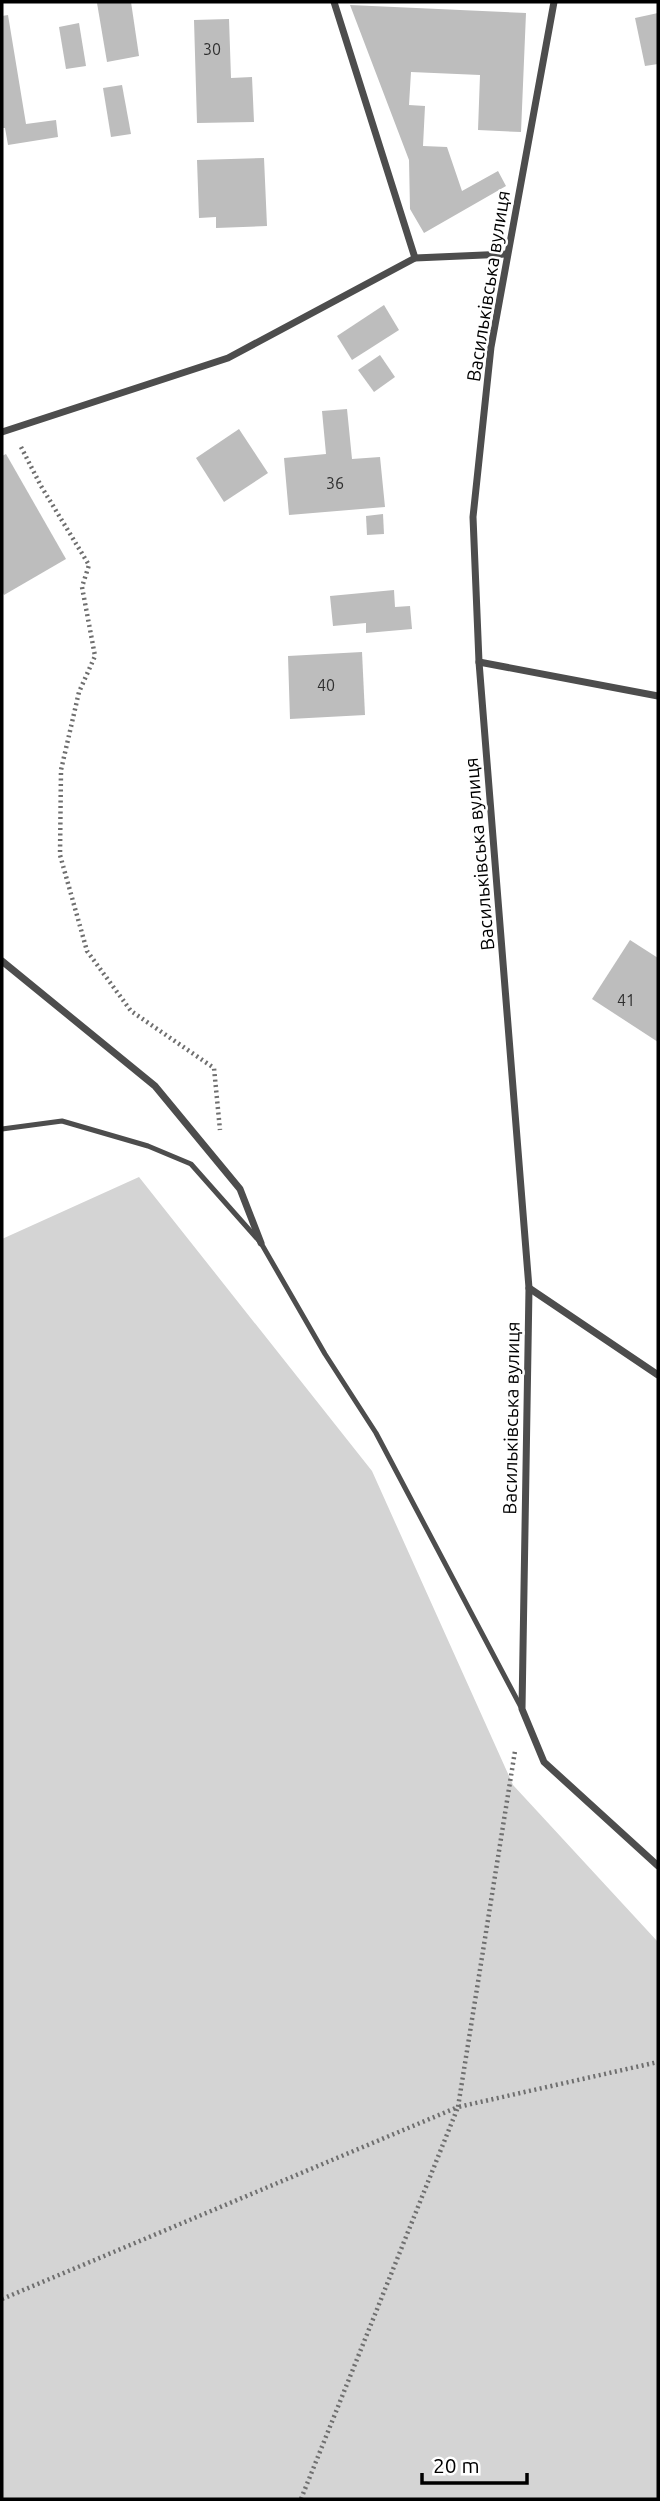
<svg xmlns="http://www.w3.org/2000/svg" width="660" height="2501" font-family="Ubuntu,sans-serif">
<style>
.green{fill:#d4d4d4}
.building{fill:#bdbdbd}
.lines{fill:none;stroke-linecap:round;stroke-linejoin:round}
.path{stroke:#6f6f6f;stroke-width:4.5;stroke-dasharray:2 3.5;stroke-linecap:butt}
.service{stroke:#4d4d4d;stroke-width:5}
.minor{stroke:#4d4d4d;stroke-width:7}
.labels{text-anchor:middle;stroke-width:5;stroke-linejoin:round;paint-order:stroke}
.number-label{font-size:16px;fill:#2f2f2f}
.street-label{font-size:19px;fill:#000;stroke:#fff}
</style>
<rect width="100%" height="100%" fill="#fff"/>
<path class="green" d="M139 1177 372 1471 513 1785 658 1942V2499H2V1239Z"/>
<g class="building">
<path d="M131 2 139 56 107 62 97 3Z"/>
<path d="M350 5 526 13 521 132 478 130 480 75 411 72 409 105 425 106 423 146 447 147 462 191 498 171 506 186 424 233 410 209 409 160Z"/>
<path d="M658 13V64L645 66 635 18Z"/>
<path d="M8 15 26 124 56 120 58 137 8 145 5 128H2V16Z"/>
<path d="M229 19 231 78 252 77 254 122 197 123 194 20Z"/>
<path d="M79 23 86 66 66 69 59 27Z"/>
<path d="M122 85 131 134 111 137 103 88Z"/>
<path d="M264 158 267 226 216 228V217L199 218 197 160Z"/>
<path d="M384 305 399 330 352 360 337 336Z"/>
<path d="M380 355 395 377 374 392 358 370Z"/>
<path d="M347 409 352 459 380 457 385 507 289 515 284 458 326 454 322 411Z"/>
<path d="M239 429 268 473 224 502 196 458Z"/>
<path d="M6 454 66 559 4 595 2 591V456Z"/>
<path d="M383 514 384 534 367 535 366 516Z"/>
<path d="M394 590 395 607 410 606 412 629 366 633V623L333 626 330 596Z"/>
<path d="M362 652 365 715 290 719 288 656Z"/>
<path d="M630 940 658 958V1042L592 999Z"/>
</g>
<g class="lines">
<g class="path">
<path d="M21 447 41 486 89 565 82 587 95 656 79 692 61 770 60 855 87 951 131 1011 214 1068 220 1130"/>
<path d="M2 2299 458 2107 515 1751"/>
<path d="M301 2499 458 2107 658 2062"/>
</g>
<path class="service" d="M2 1129 62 1121 148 1146 191 1164 261 1243 325 1354 376 1433 522 1709"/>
<g class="minor">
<path d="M334 2 415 258"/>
<path d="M554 2 491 347 473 517 479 662 529 1288 522 1709 544 1762 658 1866"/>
<path d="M2 432 228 358 415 258 507 254"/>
<path d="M479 662 658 696"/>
<path d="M2 961 155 1086 240 1189 261 1243"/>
<path d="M529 1288 658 1375"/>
</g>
</g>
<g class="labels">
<g class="number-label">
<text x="212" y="55">30</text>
<text x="335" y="489">36</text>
<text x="326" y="691">40</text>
<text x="626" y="1006">41</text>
</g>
<g class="street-label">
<text transform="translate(488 286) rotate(-81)" y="7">Васильківська вулиця</text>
<text transform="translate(479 854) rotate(-95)" y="7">Васильківська вулиця</text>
<text transform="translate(511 1418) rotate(-89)" y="7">Васильківська вулиця</text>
</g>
</g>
<rect width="660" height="2501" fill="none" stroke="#000000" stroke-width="7"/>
<path d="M422 2473v10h105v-10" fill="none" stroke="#000000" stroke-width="3.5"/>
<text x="433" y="2473" font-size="21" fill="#000000" stroke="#ffffff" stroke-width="5" paint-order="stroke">20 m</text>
</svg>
